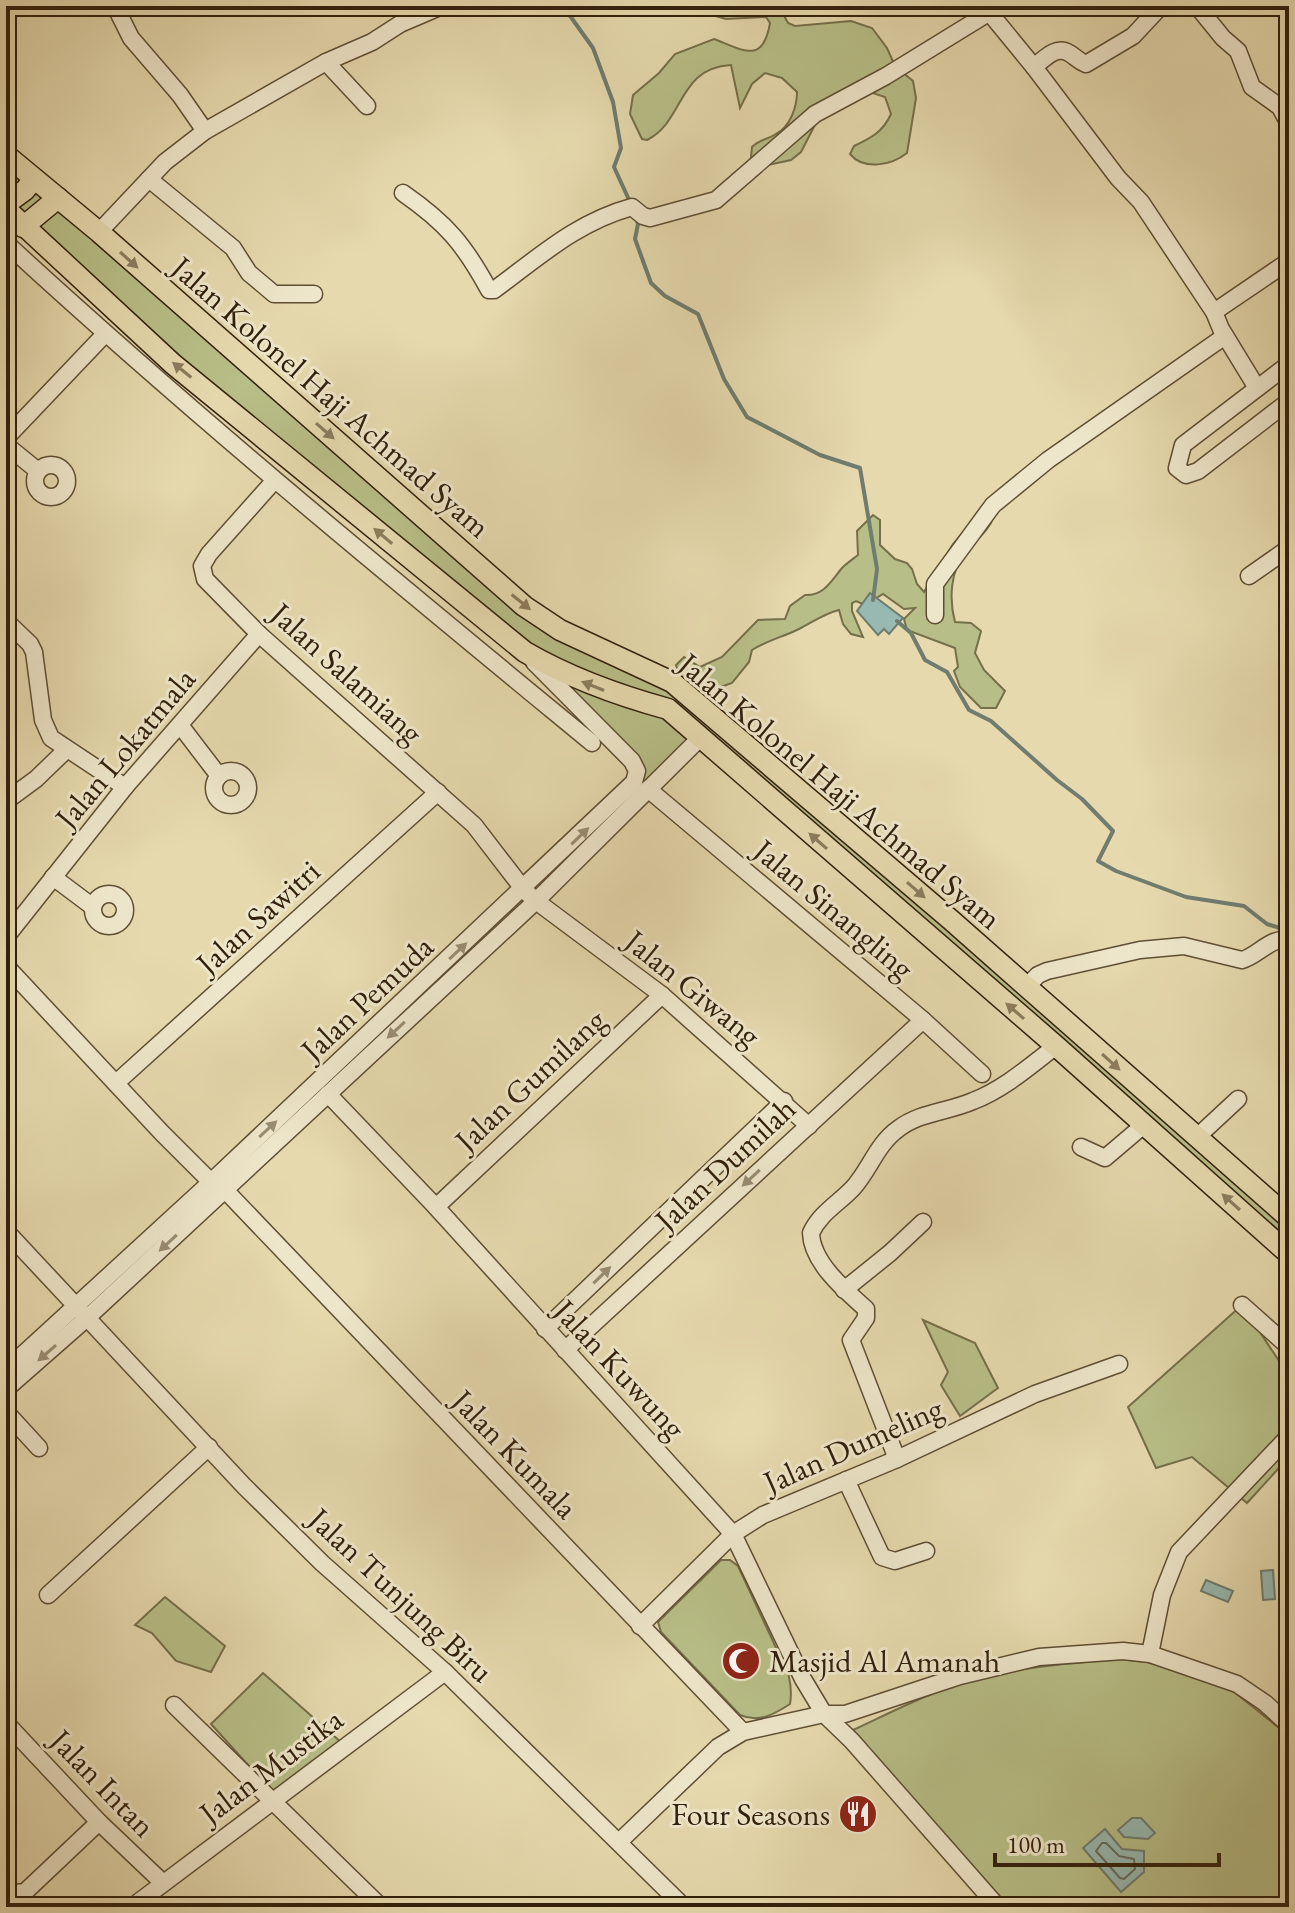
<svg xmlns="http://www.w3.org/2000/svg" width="1295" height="1913" font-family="'EB Garamond',serif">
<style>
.green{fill:#b8be87;stroke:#756f4a;stroke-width:2}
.water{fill:#97b9b1;stroke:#6f7c6f;stroke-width:2}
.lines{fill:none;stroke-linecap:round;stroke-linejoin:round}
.shore{stroke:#646c5e;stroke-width:2}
.stream{stroke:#6f7c6f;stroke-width:4}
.minor-casing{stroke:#5f4e34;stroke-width:19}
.major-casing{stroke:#32200c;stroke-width:23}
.minor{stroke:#eee6ca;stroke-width:16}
.major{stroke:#e5d9ad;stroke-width:20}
.oneway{fill:#8c7c5c}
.oneway2{fill:#998d74}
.labels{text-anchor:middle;stroke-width:6;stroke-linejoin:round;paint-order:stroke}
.street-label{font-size:32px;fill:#32200c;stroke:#eee6ca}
.poi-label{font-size:32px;fill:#32200c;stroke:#eee6ca;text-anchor:start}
</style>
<rect width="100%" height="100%" fill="#e5d9ad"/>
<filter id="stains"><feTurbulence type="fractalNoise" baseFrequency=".0025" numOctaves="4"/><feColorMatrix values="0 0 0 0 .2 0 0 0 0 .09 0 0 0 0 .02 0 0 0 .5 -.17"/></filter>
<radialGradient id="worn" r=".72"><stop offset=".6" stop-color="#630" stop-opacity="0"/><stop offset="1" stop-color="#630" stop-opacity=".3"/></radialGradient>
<g class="green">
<path d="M712 6H779L788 23 795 26 851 21 872 28 887 48 895 66 913 81 916 98 907 153C892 165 864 171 850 154L854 146C871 138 883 132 891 114L885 97 870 92 819 117 801 152 791 160 768 165 754 161 751 157 752 147C760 139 767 140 776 134 790 127 797 107 797 92L782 78 765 73 752 84 740 108 731 65C677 68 685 121 647 140L642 139 630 114 633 95 659 73 675 54 714 39C743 50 763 65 770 23L766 17 726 19 715 16 712 12Z"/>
<path d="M6 155 522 603 680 678 676 665 684 657 700 667 722 657 758 620 785 619 790 606 805 595C824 596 831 581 842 568 847 563 853 559 858 555L857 531 873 515 880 520V545L895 559 907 563 912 569 917 584 924 592 953 544 971 523 994 516C989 531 977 539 966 551 950 570 949 600 955 622L971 623 981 631 975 653 984 670 1005 691 996 708H981L960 687 954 671 958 667 955 648 907 630 904 619 915 608 904 609 883 594 865 605 856 601 852 603V611L863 637 851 634 843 624 839 610C823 614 813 622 799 629 783 637 768 640 752 650L749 662 732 683 718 688 710 694 706 711 1289 1219V1252L700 738 6 1389V1370L637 771 525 652 6 209Z"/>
<path d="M1242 1305 1289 1376V1457L1247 1503 1192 1457 1156 1468 1128 1407Z"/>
<path d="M923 1320 975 1343 998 1388 960 1416 941 1385 948 1372Z"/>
<path d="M721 1560H730L738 1566 777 1650C788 1665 793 1686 790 1704 773 1715 759 1723 740 1715L661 1632 658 1622Z"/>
<path d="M165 1597 225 1646 211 1672 176 1661 152 1633 135 1625Z"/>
<path d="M1121 1659 1164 1664 1233 1691 1289 1736V1907H1004L853 1730C896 1710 940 1687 986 1676 1030 1666 1076 1663 1121 1659Z"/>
<path d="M263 1673 343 1744 276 1796 211 1724Z"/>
</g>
<g class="water">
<path d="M870 593 903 618 889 634 884 629 878 635 857 611Z"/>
<path d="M1273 1570 1275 1599 1263 1600 1261 1571Z"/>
<path d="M1206 1580 1233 1591 1228 1602 1201 1591Z"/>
<path d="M1132 1818H1141L1155 1833 1148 1839 1124 1837 1118 1830Z"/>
<path d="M1105 1829 1122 1849 1144 1851V1872L1121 1892 1083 1848Z"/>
</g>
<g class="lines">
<path class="shore" d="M1102 1843H1106L1119 1856 1134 1859 1135 1869 1124 1879 1120 1878 1096 1851Z"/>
<g class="stream">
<path d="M563 6 593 48 613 102 621 148 614 167 630 202"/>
<path d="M636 217 638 224 635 239 651 283 665 296 698 314 724 379 747 417 820 455 860 468 877 569 873 600"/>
<path d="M897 621 911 633 925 660 947 672 969 710 991 721 1057 780 1082 799 1113 831 1098 861 1116 871 1186 897 1244 906 1267 924 1289 931"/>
</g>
<defs>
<g id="minor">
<path d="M115 6 131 38 180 95 205 131"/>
<path d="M984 6 1034 67 1118 178 1141 202 1214 312 1221 329 1257 388"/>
<path d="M1197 6 1223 38 1238 51 1252 87 1280 107 1289 124"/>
<path d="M326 62 367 106"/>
<path d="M1034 67C1044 59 1056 45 1069 53 1076 57 1078 61 1086 64L1133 36 1161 6"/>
<path d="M149 179 233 248 249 273 274 294H314"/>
<path d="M403 193C446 223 464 244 489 290H494C539 257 577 222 632 207L643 216 650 218 716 200 815 114 886 76 990 12"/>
<path d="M99 232 165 162 205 131 326 62 372 42 400 24 442 6"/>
<path d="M6 243C195 417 393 579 592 743"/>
<path d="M1214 312 1289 261"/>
<path d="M1289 364 1183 445 1177 468 1186 475 1198 471 1289 401"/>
<path d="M6 438 105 334"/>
<path d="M6 445 38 471"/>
<circle cx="51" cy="481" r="16"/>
<path d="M274 481 209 554 202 566 205 579 259 634 474 825 524 890 536 901 662 995 809 1126"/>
<path d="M1249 576 1289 548"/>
<path d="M935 615V584L993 505 1048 460 1225 336"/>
<path d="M6 621 30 644 34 652 43 720 51 738 125 787"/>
<path d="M180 725 219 776"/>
<circle cx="231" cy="788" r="17"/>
<path d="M648 789 923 1020 982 1074"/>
<path d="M6 801 36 779 66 750"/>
<path d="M53 877 93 907"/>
<circle cx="109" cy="910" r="16"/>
<path d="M6 937 125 787 259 634"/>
<path d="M6 966 162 1133 211 1182 225 1190 743 1732"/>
<path d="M1026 987 1038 975 1047 971 1140 950 1184 946 1242 960C1258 956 1272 935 1289 941"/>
<path d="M116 1083 438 792"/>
<path d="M328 1094 436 1207 733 1534 803 1679 824 1714 852 1741 998 1907"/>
<path d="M1196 1138 1238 1099"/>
<path d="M1081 1147 1105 1158 1145 1124"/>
<path d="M436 1207 662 995"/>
<path d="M6 1231 244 1486 322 1563 445 1672 684 1907"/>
<path d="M844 1290 890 1253 923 1222"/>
<path d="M1242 1305 1289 1347"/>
<path d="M545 1329 784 1101"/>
<path d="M565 1350 923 1020"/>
<path d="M6 1370 211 1182 634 782 637 771 632 761 534 662"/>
<path d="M6 1389 88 1317 536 901 700 738"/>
<path d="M6 1412 39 1448"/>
<path d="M897 1459 851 1340 866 1318V1309C845 1290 812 1263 811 1233 820 1213 839 1203 853 1188 870 1169 877 1144 898 1129 920 1112 948 1112 973 1101 1004 1089 1030 1066 1056 1046"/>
<path d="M846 1480 882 1557 895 1561 926 1551"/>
<path d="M48 1595 209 1447"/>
<path d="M640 1626 733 1534 763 1515 897 1459 1035 1394 1119 1364"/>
<path d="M1150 1654 1162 1595 1179 1552 1289 1436"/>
<path d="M174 1705 381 1907"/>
<path d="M6 1723 99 1822 161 1881"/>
<path d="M619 1842 718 1747 743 1732 824 1714H845L960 1676 1039 1657 1123 1651 1150 1654 1237 1684 1265 1703 1289 1725"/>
<path d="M6 1888 15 1893 25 1892 99 1822"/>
<path d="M132 1907 445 1672"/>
</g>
<g id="major">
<path d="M6 155 99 232 524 606 560 630 672 682 951 920 1289 1218"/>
<path d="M6 204 25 190 34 179"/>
<path d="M6 209 173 364 525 652C570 678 617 695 668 709L1056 1046 1289 1254"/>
<path d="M23 227 58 198"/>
</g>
</defs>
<use href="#minor" class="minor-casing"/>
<use href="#major" class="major-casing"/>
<use href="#minor" class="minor"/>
<use href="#major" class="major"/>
</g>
<defs><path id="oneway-solid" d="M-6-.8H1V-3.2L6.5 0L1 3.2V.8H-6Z" transform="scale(2)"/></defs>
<g class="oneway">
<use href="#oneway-solid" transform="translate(129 260) rotate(42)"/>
<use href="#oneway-solid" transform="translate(182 370) rotate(-141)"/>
<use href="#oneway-solid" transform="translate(325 431) rotate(41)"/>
<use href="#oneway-solid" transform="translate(383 536) rotate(-140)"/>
<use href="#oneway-solid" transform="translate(521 602) rotate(39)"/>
<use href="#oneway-solid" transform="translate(593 686) rotate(-158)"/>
<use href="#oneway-solid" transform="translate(818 841) rotate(-139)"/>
<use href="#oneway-solid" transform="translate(916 890) rotate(41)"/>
<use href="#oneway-solid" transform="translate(1015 1011) rotate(-139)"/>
<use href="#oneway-solid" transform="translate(1111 1062) rotate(42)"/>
<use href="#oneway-solid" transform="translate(1231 1202) rotate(-138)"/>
</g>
<g class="oneway2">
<use href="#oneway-solid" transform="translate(580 836) rotate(-44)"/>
<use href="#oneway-solid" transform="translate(458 951) rotate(-43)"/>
<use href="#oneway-solid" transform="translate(396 1030) rotate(137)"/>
<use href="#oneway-solid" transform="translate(268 1129) rotate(-43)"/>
<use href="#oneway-solid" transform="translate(751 1178) rotate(137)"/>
<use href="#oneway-solid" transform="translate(168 1243) rotate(137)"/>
<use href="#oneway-solid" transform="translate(602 1275) rotate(-44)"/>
<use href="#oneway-solid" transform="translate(47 1353) rotate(139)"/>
</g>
<defs>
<symbol id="mosque-disc" viewBox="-11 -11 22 22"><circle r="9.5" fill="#8f2418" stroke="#eee6ca"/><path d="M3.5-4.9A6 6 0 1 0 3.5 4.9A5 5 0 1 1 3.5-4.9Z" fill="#fff"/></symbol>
<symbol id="restaurant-disc" viewBox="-11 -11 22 22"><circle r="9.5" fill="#8f2418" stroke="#eee6ca"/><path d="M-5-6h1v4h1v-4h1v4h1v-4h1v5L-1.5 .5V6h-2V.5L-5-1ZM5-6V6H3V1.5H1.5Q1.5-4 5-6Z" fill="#fff"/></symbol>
</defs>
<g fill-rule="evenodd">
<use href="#mosque-disc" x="719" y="1639" width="44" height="44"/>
<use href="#restaurant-disc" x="836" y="1792" width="44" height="44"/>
</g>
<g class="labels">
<g class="street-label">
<text transform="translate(331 397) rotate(41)" y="11">Jalan Kolonel Haji Achmad Syam</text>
<text transform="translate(347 673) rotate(42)" y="11">Jalan Salamiang</text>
<text transform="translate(125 748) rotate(-50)" y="11">Jalan Lokatmala</text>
<text transform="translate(840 791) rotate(40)" y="11">Jalan Kolonel Haji Achmad Syam</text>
<text transform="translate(834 909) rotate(40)" y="11">Jalan Sinangling</text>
<text transform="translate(258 917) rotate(-42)" y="11">Jalan Sawitri</text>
<text transform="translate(693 988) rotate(39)" y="11">Jalan Giwang</text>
<text transform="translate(367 998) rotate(-43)" y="11">Jalan Pemuda</text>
<text transform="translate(530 1080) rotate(-43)" y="11">Jalan Gumilang</text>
<text transform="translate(725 1164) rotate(-43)" y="11">Jalan Dumilah</text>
<text transform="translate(620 1369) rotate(47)" y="11">Jalan Kuwung</text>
<text transform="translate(853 1445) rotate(-24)" y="11">Jalan Dumeling</text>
<text transform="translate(515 1454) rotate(46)" y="11">Jalan Kumala</text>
<text transform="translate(401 1595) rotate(43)" y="11">Jalan Tunjung Biru</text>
<text transform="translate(271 1766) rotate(-37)" y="11">Jalan Mustika</text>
<text transform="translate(103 1783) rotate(46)" y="11">Jalan Intan</text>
</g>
<g class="poi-label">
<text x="769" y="1672">Masjid Al Amanah</text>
<text x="830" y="1825" text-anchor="end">Four Seasons</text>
</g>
</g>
<rect width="1295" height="1913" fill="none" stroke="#e5d9ad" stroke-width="32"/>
<rect x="8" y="8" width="1279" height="1897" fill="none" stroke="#32200c" stroke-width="4"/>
<rect x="16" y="16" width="1263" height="1881" fill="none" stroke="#32200c" stroke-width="2"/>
<path d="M995 1853v12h224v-12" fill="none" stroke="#32200c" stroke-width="4"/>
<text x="1007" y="1853" font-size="24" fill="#32200c" stroke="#eee6ca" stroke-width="6" paint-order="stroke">100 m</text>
<rect width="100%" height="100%" filter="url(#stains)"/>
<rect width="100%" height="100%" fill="url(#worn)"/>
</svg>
